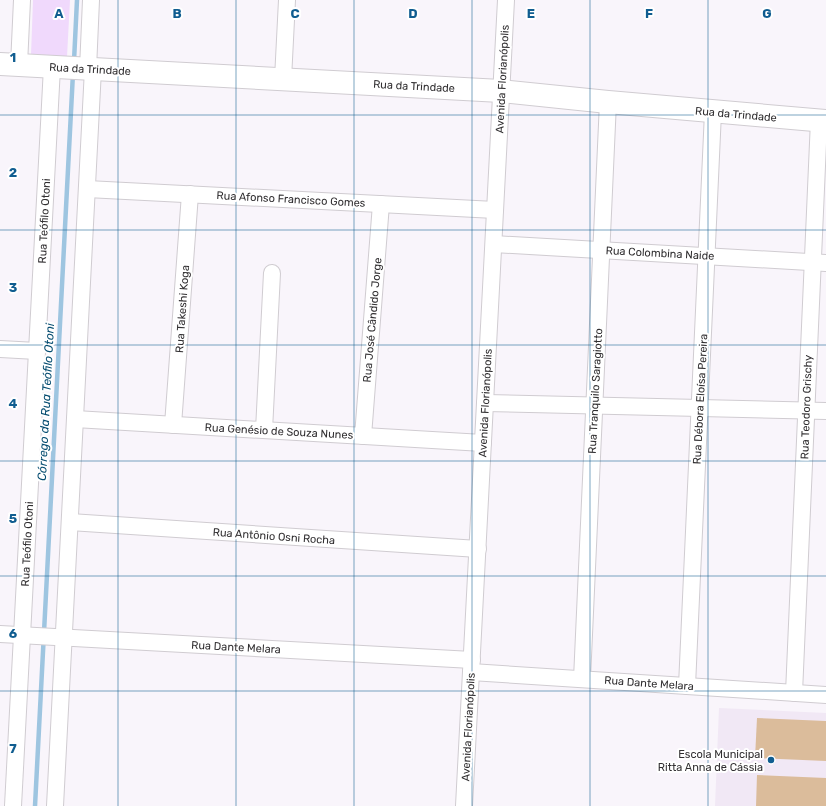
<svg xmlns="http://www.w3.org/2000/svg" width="826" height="806" font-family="Rubik,sans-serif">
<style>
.built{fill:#f1e8f5}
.green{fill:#f0d9fc}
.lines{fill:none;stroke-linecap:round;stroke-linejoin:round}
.stream{stroke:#9ec5e0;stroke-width:4.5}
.building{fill:#dbbc9b}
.street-casing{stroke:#d0ccd1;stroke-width:18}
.secondary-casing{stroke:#d0ccd1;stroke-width:24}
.street{stroke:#fff;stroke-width:16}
.secondary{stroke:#fff;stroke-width:22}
.grid{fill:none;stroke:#105d90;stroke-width:1;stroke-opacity:0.55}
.poi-dot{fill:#105d90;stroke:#fff;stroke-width:1.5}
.labels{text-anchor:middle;stroke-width:4;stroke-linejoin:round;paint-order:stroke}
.street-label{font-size:11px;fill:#312f31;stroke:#fff}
.poi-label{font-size:11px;fill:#312f31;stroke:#fff;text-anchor:end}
.water-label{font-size:12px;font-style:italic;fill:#054c70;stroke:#fff}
.grid-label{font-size:13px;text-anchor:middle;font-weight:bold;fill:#105d90;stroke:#fff;stroke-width:4;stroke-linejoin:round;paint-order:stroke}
</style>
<rect width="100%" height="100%" fill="#f9f5fb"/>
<path class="built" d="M719 708 826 713V806H715Z"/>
<path class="green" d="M33 0H70L67 57 31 55Z"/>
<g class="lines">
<g class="stream">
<path d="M74 61 77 0"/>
<path d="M35 806 73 73"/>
</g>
</g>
<g class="building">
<path d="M757 718 826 721V761L755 758Z"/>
<path d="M757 775 826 778V806H756Z"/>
</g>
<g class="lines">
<defs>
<g id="street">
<path d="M19 65 22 0"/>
<path d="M88 69 91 0"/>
<path d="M283 79 287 0"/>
<path d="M87 189 495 210"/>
<path d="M494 244 826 263"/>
<path d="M0 349 37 351"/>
<path d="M485 403 826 411"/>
<path d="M75 419 483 443"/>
<path d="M173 425 190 194"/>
<path d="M264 430 272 273"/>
<path d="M363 436 381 204"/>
<path d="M70 522 478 549"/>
<path d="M0 634 472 660"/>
<path d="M471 672 826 695"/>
<path d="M582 679 608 102"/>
<path d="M687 686 713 112"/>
<path d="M794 693 819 120"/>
<path d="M13 806 52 67"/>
<path d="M55 806 93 69"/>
<path d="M464 806 506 0"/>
</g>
<path id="secondary" d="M0 64 501 91 608 102 826 121"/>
</defs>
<use href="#street" class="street-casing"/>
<use href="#secondary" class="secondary-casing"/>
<use href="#street" class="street"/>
<use href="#secondary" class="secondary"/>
</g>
<path class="grid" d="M118 0V806M236 0V806M354 0V806M472 0V806M590 0V806M708 0V806M0 115H826M0 230H826M0 345H826M0 461H826M0 576H826M0 691H826"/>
<circle class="poi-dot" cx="771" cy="760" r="4"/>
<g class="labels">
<g class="street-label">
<text transform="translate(90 69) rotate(3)" y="4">Rua da Trindade</text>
<text transform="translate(502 79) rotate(-87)" y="4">Avenida Florianópolis</text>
<text transform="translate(414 86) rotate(3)" y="4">Rua da Trindade</text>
<text transform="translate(736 114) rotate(5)" y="4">Rua da Trindade</text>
<text transform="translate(291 199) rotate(3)" y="4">Rua Afonso Francisco Gomes</text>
<text transform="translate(44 221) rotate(-87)" y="4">Rua Teófilo Otoni</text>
<text transform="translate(660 253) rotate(3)" y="4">Rua Colombina Naide</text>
<text transform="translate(182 309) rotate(-86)" y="4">Rua Takeshi Koga</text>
<text transform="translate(372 320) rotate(-85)" y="4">Rua José Cândido Jorge</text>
<text transform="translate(595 391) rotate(-87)" y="4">Rua Tranquilo Saragiotto</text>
<text transform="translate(700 399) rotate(-87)" y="4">Rua Débora Eloísa Pereira</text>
<text transform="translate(485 403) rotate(-87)" y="4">Avenida Florianópolis</text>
<text transform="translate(806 407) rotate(-88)" y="4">Rua Teodoro Grischy</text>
<text transform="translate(279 431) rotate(3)" y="4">Rua Genésio de Souza Nunes</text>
<text transform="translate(274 536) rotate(4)" y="4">Rua Antônio Osni Rocha</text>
<text transform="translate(27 544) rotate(-87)" y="4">Rua Teófilo Otoni</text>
<text transform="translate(236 647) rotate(3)" y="4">Rua Dante Melara</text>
<text transform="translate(649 683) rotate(4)" y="4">Rua Dante Melara</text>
<text transform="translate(468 727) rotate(-87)" y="4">Avenida Florianópolis</text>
</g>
<g class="poi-label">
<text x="763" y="758">Escola Municipal<tspan x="763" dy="13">Ritta Anna de Cássia</tspan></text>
</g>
<g class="water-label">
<text transform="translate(46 402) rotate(-87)" y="4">Córrego da Rua Teófilo Otoni</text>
</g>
</g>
<g class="grid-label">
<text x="59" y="18">A</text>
<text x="177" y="18">B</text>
<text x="295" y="18">C</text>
<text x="413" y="18">D</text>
<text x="531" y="18">E</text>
<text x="649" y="18">F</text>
<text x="767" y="18">G</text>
<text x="13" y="62">1</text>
<text x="13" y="177">2</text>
<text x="13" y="292">3</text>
<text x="13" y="408">4</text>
<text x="13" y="523">5</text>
<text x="13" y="638">6</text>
<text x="13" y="753">7</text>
</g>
</svg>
